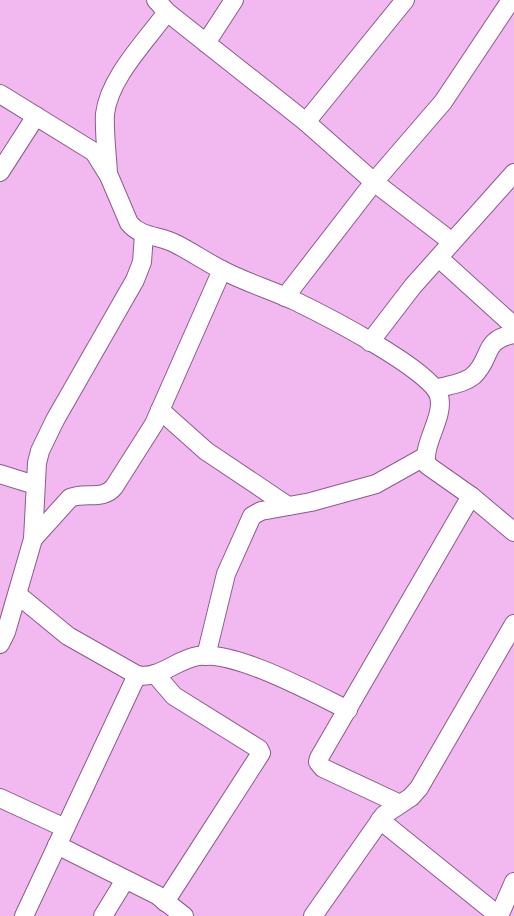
<svg xmlns="http://www.w3.org/2000/svg" width="514" height="916" font-family="Karla,sans-serif">
<style>
.lines{fill:none;stroke-linecap:round;stroke-linejoin:round}
.minor-casing{stroke:#8d5a8d;stroke-width:20}
.minor{stroke:#fff;stroke-width:18}
</style>
<rect width="100%" height="100%" fill="#f2b9f1"/>
<g class="lines">
<defs>
<g id="minor">
<path d="M156 0 167 12 306 122 374 182 452 242"/>
<path d="M206 43 234 0"/>
<path d="M0 94 94 152 109 176 129 223C141 238 160 235 176 244 192 252 206 262 222 270 245 282 271 290 295 301 322 314 432 370 439 396 445 417 421 445 427 465L471 496 514 532"/>
<path d="M306 122 405 0"/>
<path d="M0 172 36 116"/>
<path d="M108 173C107 154 104 133 105 114 109 78 146 41 167 12"/>
<path d="M439 258 514 326"/>
<path d="M285 297 374 182 443 102 511 0"/>
<path d="M370 342 413 286 514 173"/>
<path d="M436 389C448 385 463 384 473 376 493 358 481 340 514 334"/>
<path d="M160 410 206 451 288 506"/>
<path d="M0 474 35 485"/>
<path d="M33 539 70 498C84 491 103 501 114 487L154 424 222 270"/>
<path d="M18 595 68 636 137 675C159 680 177 659 198 656 235 650 313 693 348 710"/>
<path d="M0 644 6 632 33 539 37 463 40 451 55 420 135 280 142 262 144 235"/>
<path d="M206 656 226 574 252 516 261 511 311 502 376 484 426 456"/>
<path d="M155 674 174 696 259 749 261 753 165 902"/>
<path d="M0 798 65 828"/>
<path d="M400 804 323 768 318 762 319 758 471 496"/>
<path d="M380 820 499 916"/>
<path d="M57 845 157 895 184 916"/>
<path d="M24 916 137 675"/>
<path d="M103 916 125 880"/>
<path d="M313 916 384 815 411 797 419 788 514 624"/>
<path d="M499 916 514 882"/>
</g>
</defs>
<use href="#minor" class="minor-casing"/>
<use href="#minor" class="minor"/>
</g>
</svg>
